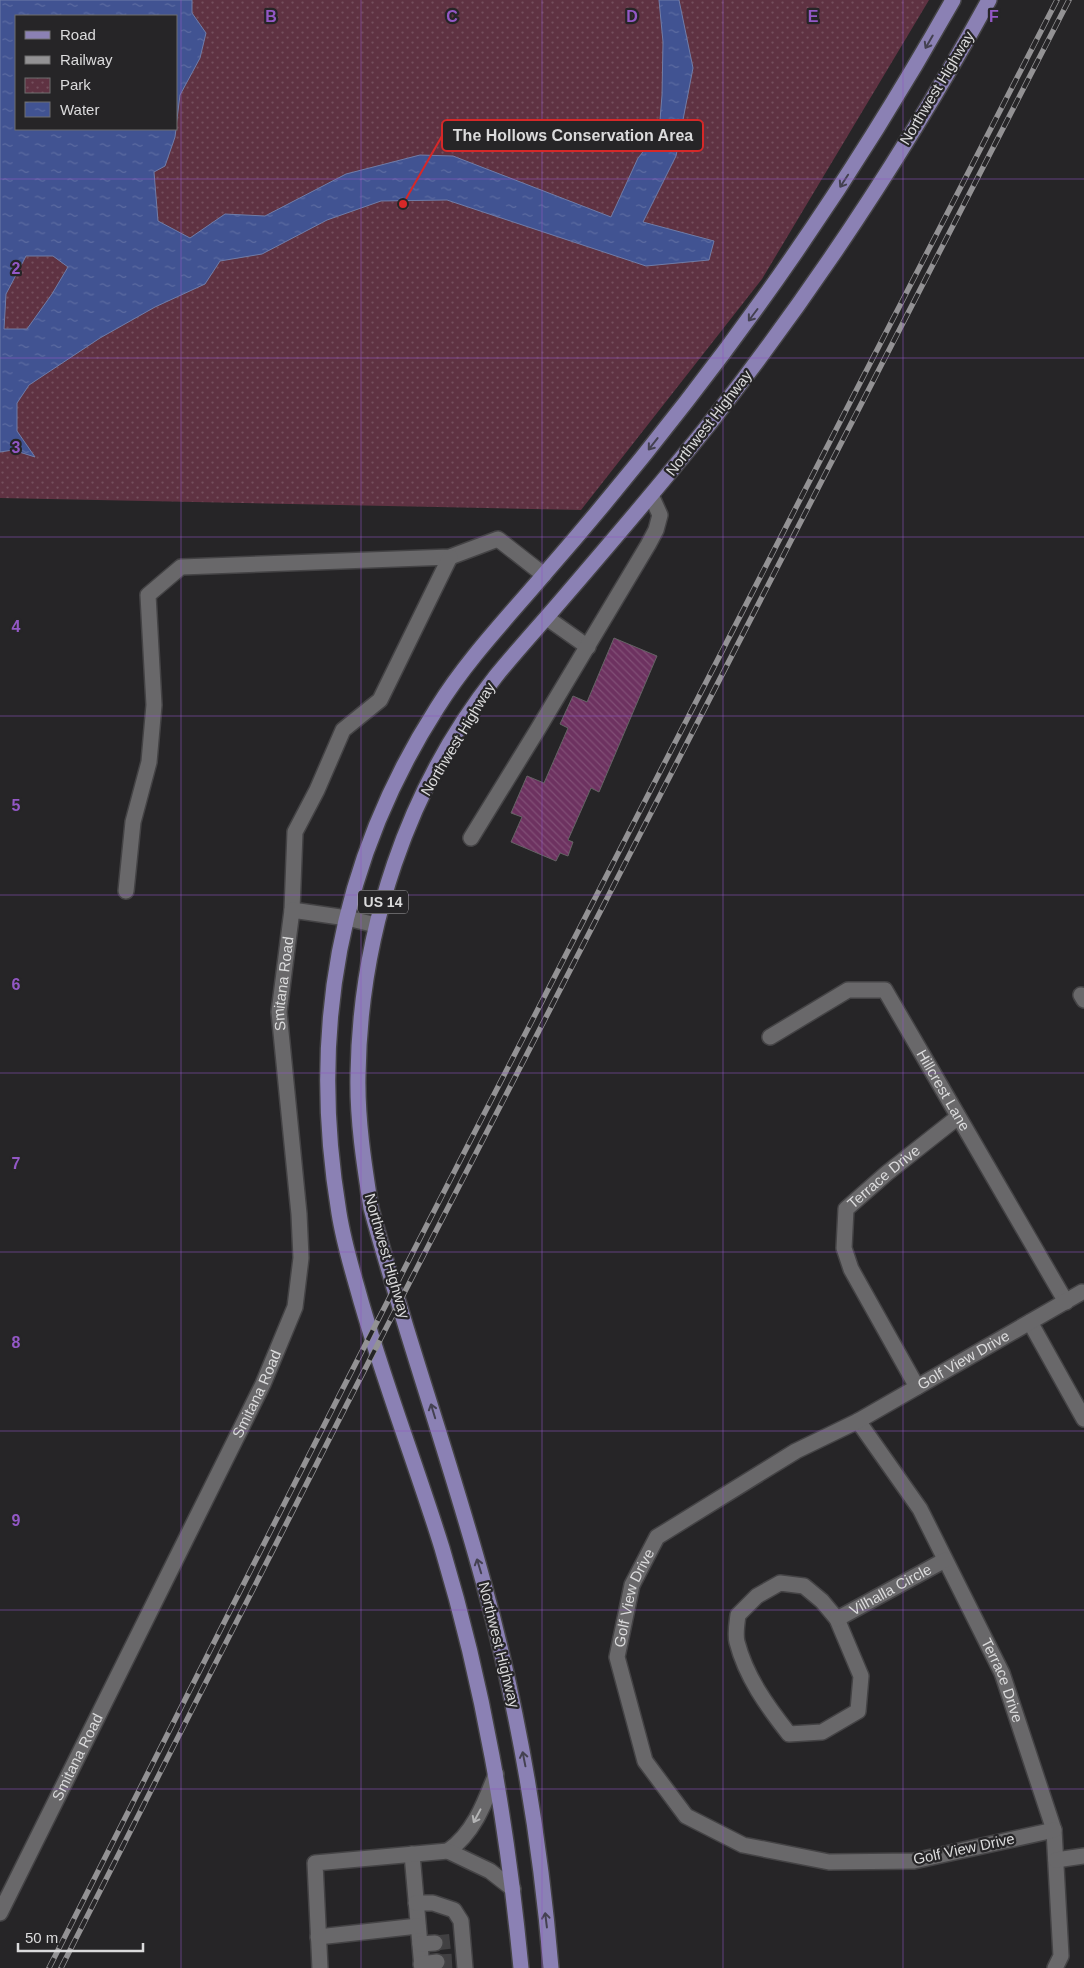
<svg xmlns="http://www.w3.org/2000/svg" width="1084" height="1968" font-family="Arial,sans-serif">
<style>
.park{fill:url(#park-dots);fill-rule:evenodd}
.water{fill:url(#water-ripples);stroke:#6f7ca8;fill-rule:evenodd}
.building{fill:url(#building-back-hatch);stroke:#656365}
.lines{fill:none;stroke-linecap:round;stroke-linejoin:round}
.minor-tunnel{stroke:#414042;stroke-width:15;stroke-dasharray:15 8;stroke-linecap:butt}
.minor-casing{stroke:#444345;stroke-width:18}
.major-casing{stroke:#444345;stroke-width:18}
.minor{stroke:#69686a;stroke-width:15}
.major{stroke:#8b81b4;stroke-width:15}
.rail-casing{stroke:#939294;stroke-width:5.5}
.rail{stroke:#262527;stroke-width:4;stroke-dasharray:11;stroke-linecap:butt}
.oneway{stroke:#444151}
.oneway2{stroke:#b3b3b4}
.grid{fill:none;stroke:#9358c6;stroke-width:1;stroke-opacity:0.55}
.labels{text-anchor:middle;stroke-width:4.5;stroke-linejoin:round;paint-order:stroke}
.shield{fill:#262527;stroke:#a5a4a6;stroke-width:1}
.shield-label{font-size:14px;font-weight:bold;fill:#dbdbdc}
.street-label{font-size:15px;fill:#dbdbdc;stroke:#262527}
.grid-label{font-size:16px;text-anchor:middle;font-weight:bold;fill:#9358c6;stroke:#262527;stroke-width:4.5;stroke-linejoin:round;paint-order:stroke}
.leader{fill:none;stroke:#d62828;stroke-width:2}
.callout-dot{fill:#d62828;stroke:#262527;stroke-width:2}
.callout{fill:#262527;stroke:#d62828;stroke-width:2}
.callout-label{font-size:16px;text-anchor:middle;font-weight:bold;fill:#dbdbdc}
</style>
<defs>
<pattern id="park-dots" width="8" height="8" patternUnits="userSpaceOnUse" patternTransform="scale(1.25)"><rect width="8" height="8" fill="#5f3242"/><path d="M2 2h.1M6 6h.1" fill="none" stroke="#754f5d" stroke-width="1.8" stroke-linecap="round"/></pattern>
<pattern id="water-ripples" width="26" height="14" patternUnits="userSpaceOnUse" patternTransform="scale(1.25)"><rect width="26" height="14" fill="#415392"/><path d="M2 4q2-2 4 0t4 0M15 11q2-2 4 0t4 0" fill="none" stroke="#5c6ba1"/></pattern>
<pattern id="building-back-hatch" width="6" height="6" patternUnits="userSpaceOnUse" patternTransform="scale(1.25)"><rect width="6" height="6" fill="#6d3260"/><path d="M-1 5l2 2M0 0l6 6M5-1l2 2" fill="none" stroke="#814f76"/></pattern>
</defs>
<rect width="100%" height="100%" fill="#262527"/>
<path class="park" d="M0 0H929L762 279 581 510 0 498ZM16 16H176V129H16Z"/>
<path class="water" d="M0 0H192V13L206 33 200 58 180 95 176 127V16H16V129H176L175 137 165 166 154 172 158 221 190 238 225 214 265 216 346 174 420 155 453 156 611 217 638 158 659 133 662 95 663 42 659 0H679L693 68 676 156 643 222 714 241 709 260 646 266 447 200 381 201 327 220 262 254 220 261 205 284 155 307 100 338 29 385 17 403V431L35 457 13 450 0 452ZM26 256H53L68 267 52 294 27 329H4L6 294Z"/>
<path class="building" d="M614 638 657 656 599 792 591 788 568 840 573 842 568 856 560 853 556 861 511 842 522 817 511 813 527 776 544 783 568 728 560 724 573 696 587 702Z"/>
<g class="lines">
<g class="minor-tunnel">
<path d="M435 1943 453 1941"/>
<path d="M437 1962 454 1961"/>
</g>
<defs>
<g id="minor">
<path d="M547 618 588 647"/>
<path d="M471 838 538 729 648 545 656 530 660 515 651 495"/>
<path d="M126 891 133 822 149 762 154 705 148 595 181 567 450 557 498 539 544 575"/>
<path d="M292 910 295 832 317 790 343 730 380 700 450 557"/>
<path d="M1081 995 1084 1000"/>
<path id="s1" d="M770 1037 848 990H885L1066 1302"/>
<path d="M1030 1322 1084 1419"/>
<path id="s2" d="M917 1387 851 1269 844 1248 846 1209 887 1173 958 1117"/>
<path id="s3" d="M858 1421 920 1509 1002 1673 1054 1830 1061 1956 1055 1968"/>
<path d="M780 1583 804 1586 822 1601 837 1619 861 1676 858 1711 822 1732 789 1734C767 1706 746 1677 737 1642 735 1634 737 1623 738 1615L757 1596Z"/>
<path id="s4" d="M837 1619 945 1560"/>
<path id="s5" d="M1054 1830 914 1861 829 1862 743 1845 686 1816 645 1761 617 1657 632 1585 657 1537 796 1451 858 1421 1082 1292"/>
<path d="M448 1851C474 1833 485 1802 496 1774"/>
<path d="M412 1854 422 1968"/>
<path d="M1056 1860 1084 1856"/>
<path d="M416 1903H433L454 1910 461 1921 465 1968"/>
<path id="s6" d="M0 1913 263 1384 295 1307 301 1258 299 1214 279 1012 292 910 347 918 376 925"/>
<path d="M318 1937 418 1926"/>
<path d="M420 1944 435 1943"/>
<path d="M421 1964 437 1962"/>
<path d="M320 1968 315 1863 448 1851 490 1871 513 1889"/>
</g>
<g id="major">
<path d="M521 1968C507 1823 484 1688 442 1548 415 1461 381 1375 357 1287 350 1263 343 1238 339 1213 309 1033 338 863 437 708 468 658 509 616 547 571 595 516 641 460 686 402 785 275 874 140 953 0"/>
<path d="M551 1968C540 1837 518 1707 483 1581 449 1456 405 1333 371 1208 364 1164 357 1119 358 1075 360 932 407 788 496 676 518 649 542 623 565 596 614 539 663 482 710 423 814 290 908 148 989 0"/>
</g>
</defs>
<use href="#minor" class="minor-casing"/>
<use href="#major" class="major-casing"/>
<use href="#minor" class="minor"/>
<use href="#major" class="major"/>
<defs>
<g id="rail">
<path d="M49 1968 341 1392 1057 0"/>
<path d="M61 1968 346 1406 1069 0"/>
</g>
</defs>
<use href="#rail" class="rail-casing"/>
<use href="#rail" class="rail"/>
</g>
<defs><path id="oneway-shaft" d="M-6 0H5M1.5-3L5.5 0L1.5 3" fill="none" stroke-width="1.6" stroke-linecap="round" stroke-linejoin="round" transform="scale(1.25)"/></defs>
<g class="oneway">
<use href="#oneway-shaft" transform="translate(929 42) rotate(120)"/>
<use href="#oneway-shaft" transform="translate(844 181) rotate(123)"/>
<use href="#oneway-shaft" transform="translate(753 315) rotate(127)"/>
<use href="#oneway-shaft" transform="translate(653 444) rotate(128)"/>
<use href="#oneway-shaft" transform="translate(433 1411) rotate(-107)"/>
<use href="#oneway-shaft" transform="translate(479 1566) rotate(-107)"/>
<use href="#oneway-shaft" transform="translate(524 1759) rotate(-101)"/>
<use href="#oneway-shaft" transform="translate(546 1920) rotate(-97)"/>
</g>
<use class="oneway2" href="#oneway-shaft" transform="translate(477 1816) rotate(118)"/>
<path class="grid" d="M181 0V1968M361 0V1968M542 0V1968M723 0V1968M903 0V1968M0 179H1084M0 358H1084M0 537H1084M0 716H1084M0 895H1084M0 1073H1084M0 1252H1084M0 1431H1084M0 1610H1084M0 1789H1084"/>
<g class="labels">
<rect class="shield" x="358" y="890.5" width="50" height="23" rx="4"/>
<g class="shield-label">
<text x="383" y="907">US 14</text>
</g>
<g class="street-label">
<text transform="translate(937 88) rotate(-59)" y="5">Northwest Highway</text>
<text transform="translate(709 423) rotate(-52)" y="5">Northwest Highway</text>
<text transform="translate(458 739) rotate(-59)" y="5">Northwest Highway</text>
<text dy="5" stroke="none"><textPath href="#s6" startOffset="999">Smitana Road</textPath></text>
<text dy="5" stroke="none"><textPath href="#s1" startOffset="244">Hillcrest Lane</textPath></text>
<text dy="5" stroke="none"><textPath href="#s2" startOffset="246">Terrace Drive</textPath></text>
<text transform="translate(387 1256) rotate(74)" y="5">Northwest Highway</text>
<text dy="5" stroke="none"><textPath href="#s5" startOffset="1038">Golf View Drive</textPath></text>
<text dy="5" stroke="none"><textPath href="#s6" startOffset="579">Smitana Road</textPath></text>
<text dy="5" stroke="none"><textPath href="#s4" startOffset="61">Vilhalla Circle</textPath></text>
<text dy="5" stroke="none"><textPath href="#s5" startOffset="618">Golf View Drive</textPath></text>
<text transform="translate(499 1645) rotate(76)" y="5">Northwest Highway</text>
<text dy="5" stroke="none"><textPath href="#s3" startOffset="298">Terrace Drive</textPath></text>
<text dy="5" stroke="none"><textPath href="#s6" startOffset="174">Smitana Road</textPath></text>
<text transform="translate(964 1849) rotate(-12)" y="5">Golf View Drive</text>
</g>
</g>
<g class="grid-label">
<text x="271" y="22">B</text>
<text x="452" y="22">C</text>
<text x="632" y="22">D</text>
<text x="813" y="22">E</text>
<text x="994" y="22">F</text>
<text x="16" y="274">2</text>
<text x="16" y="453">3</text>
<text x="16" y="632">4</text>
<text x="16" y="811">5</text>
<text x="16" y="990">6</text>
<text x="16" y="1169">7</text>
<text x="16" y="1348">8</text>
<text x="16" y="1526">9</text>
</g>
<path class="leader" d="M403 204L442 136"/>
<circle class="callout-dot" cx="403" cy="204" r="5"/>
<rect class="callout" x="442" y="120" width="261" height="31" rx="5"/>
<g class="callout-label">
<text x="573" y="141">The Hollows Conservation Area</text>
</g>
<rect x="15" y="15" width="162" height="115" fill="#262527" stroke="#6e6e6f"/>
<rect x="25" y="31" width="25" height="8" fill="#8b81b4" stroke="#6e6e6f"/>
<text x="60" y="40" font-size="15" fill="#dbdbdc">Road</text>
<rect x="25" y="56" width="25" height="8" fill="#939294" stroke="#6e6e6f"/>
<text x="60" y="65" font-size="15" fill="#dbdbdc">Railway</text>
<rect x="25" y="78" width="25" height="15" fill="url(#park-dots)" stroke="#6e6e6f"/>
<text x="60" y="90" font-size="15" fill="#dbdbdc">Park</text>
<rect x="25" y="102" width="25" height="15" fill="url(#water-ripples)" stroke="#6e6e6f"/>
<text x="60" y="115" font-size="15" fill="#dbdbdc">Water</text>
<path d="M18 1943v8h125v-8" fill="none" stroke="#dbdbdc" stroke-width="2.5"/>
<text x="25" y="1943" font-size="15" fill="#dbdbdc" stroke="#262527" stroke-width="4" paint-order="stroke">50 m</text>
</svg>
